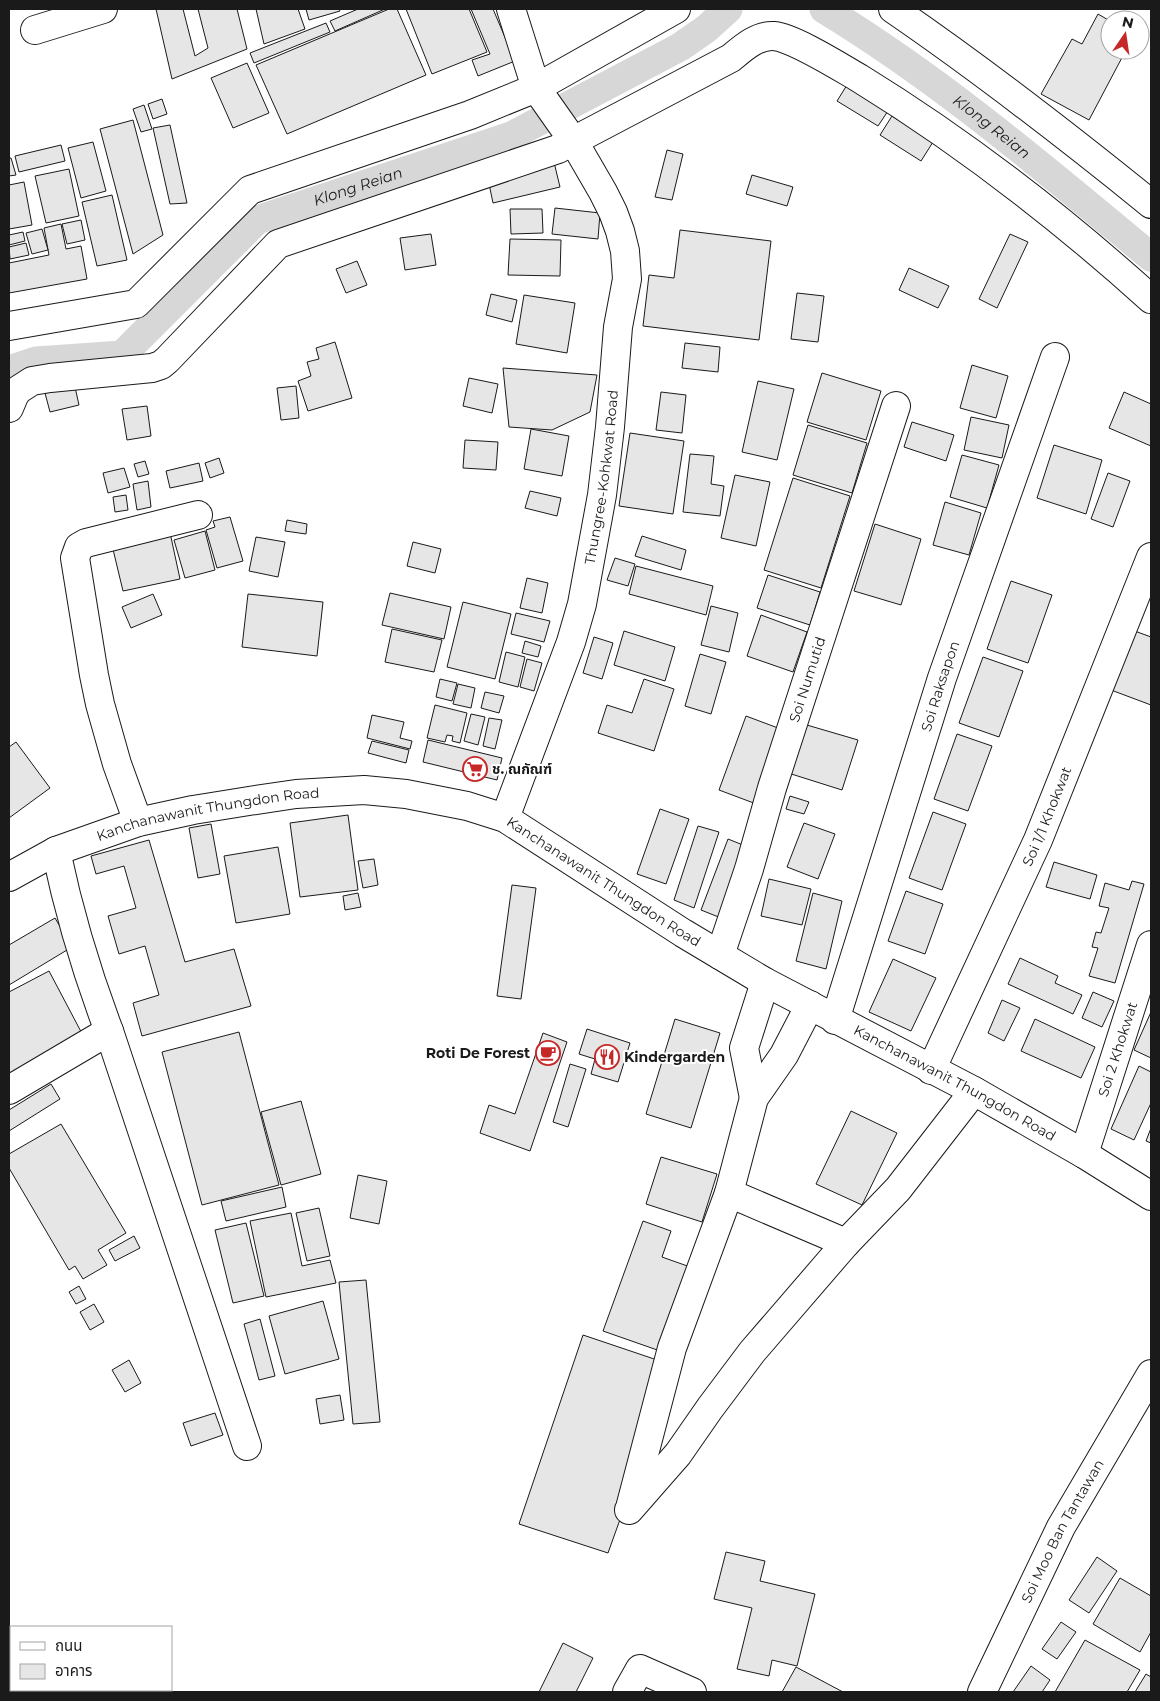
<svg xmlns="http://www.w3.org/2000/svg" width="1160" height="1701" font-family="Montserrat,'Noto Sans Thai',sans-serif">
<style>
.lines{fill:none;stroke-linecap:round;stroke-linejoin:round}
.canal{stroke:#d7d7d7;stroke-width:29}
.building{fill:#e6e6e6;stroke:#1a1a1a}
.minor-casing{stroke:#1a1a1a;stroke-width:30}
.minor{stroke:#fff;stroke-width:28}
.labels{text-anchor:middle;stroke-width:4;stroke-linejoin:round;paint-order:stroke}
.street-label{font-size:14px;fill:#1a1a1a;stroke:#fff}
.poi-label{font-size:14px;font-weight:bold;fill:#1a1a1a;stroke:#fff;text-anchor:start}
.water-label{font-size:15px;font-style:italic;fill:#1a1a1a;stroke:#fff}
</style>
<rect width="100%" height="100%" fill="#fff"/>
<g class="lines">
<g class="canal">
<path id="s1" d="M824 9C941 80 1046 170 1151 257"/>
<path id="s2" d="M9 370 36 361 122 355 257 220 511 136 680 47 706 29 728 9"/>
</g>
</g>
<g class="building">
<path d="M156 9H183L195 56 208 48 198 9H237L247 49 172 79Z"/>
<path d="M256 9H298L305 29 264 44Z"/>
<path d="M306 9H339L340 11 309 20Z"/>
<path d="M358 9H385L335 31 330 21Z"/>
<path d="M389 9H397L426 75 287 134 256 65Z"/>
<path d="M406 9H469L487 52 432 74Z"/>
<path d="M471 9H493L515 61 478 76 472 60 490 54Z"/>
<path d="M1098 14 1110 21V50H1126L1089 120 1041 94 1072 39 1082 44Z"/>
<path d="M326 23 330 32 254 63 250 53Z"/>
<path d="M247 63 269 113 233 128 211 78Z"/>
<path d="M847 85 888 111 878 126 837 101Z"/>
<path d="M162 99 167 114 153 119 148 104Z"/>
<path d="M144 105 152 129 141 132 133 109Z"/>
<path d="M892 116 933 142 921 161 880 135Z"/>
<path d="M133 120 163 235 133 254 100 129Z"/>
<path d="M170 125 187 203 170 204 153 128Z"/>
<path d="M93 142 106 191 81 198 68 148Z"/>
<path d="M61 145 65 161 19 172 15 156Z"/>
<path d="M667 150 683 154 672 200 655 197Z"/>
<path d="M9 158H11L16 175 9 176Z"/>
<path d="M553 158 560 187 493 203 487 174Z"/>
<path d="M69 169 79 216 46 223 35 176Z"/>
<path d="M752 175 793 187 787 206 746 194Z"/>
<path d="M24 182 32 225 9 229V185Z"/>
<path d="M112 195 127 260 97 266 82 202Z"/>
<path d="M555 208 600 213 598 239 552 234Z"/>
<path d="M510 209H542L543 233 511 234Z"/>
<path d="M81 220 85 240 67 244 62 224Z"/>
<path d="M61 224 66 249 81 246 87 279 9 293V263L49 255 44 228Z"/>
<path d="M42 229 48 250 32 254 26 233Z"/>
<path d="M680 230 771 241 759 340 643 326 649 275 674 278Z"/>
<path d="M23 232 25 241 9 245V235Z"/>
<path d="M431 234 436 265 405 270 400 238Z"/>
<path d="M1010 234 1028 242 997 308 979 299Z"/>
<path d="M510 239 561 240 560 276 508 275Z"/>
<path d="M26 243 29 255 10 259 9 247Z"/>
<path d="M357 261 367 285 346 293 336 269Z"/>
<path d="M909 268 949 286 938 308 899 290Z"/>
<path d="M797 293 824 296 818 342 791 339Z"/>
<path d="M491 294 517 300 512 322 486 315Z"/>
<path d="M524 295 575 303 567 353 516 344Z"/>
<path d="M335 342 352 398 308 411 298 381 311 376 307 362 319 359 316 348Z"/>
<path d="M685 343 720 347 718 372 682 368Z"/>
<path d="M972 365 1008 376 996 418 960 408Z"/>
<path d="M503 368 597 375 590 412 552 430 509 427Z"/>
<path d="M822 373 881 391 866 440 807 422Z"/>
<path d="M469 378 498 384 492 413 463 406Z"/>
<path d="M758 381 794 389 777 460 742 452Z"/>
<path d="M296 386 299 418 281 420 277 388Z"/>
<path d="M75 387 79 405 50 412 45 393Z"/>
<path d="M661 392 686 395 682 433 656 430Z"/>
<path d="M1124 392 1151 404V446L1109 428Z"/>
<path d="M147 406 151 436 127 440 122 409Z"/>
<path d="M971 417 1009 425 1002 458 964 450Z"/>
<path d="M912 422 954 435 946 461 904 447Z"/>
<path d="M808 425 867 443 852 493 793 475Z"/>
<path d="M531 429 569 436 562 476 524 469Z"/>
<path d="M630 433 684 441 673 514 619 506Z"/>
<path d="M465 440 498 442 496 470 463 468Z"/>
<path d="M1054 445 1102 460 1086 514 1037 498Z"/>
<path d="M690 454 714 456 711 484 724 486 720 516 683 512Z"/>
<path d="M962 455 999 465 987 508 950 497Z"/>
<path d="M219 458 224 473 210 478 205 463Z"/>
<path d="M145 461 149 474 138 477 134 464Z"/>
<path d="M199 463 203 481 170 488 166 471Z"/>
<path d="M124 468 130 487 108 493 103 473Z"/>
<path d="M1108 473 1130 481 1113 527 1091 519Z"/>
<path d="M735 475 770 482 756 546 721 538Z"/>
<path d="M793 478 850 496 821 588 764 570Z"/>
<path d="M148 481 151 507 137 510 133 484Z"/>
<path d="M530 491 561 498 557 516 525 508Z"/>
<path d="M126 495 128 510 115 512 113 497Z"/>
<path d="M945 502 981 513 969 555 933 545Z"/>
<path d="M230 517 243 561 217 568 206 530 215 527 213 521Z"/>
<path d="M287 520 307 524 306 534 285 531Z"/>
<path d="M875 524 921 539 901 605 854 591Z"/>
<path d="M169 528 180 579 123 591 111 541Z"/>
<path d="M205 531 215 570 185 578 174 540Z"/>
<path d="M642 536 686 550 681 570 635 556Z"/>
<path d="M256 537 285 542 278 577 249 571Z"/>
<path d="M413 542 441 549 435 573 407 566Z"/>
<path d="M615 558 635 564 628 586 607 580Z"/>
<path d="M636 566 713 586 706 615 629 594Z"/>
<path d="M768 575 820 592 810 625 757 608Z"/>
<path d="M527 578 548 583 542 613 520 608Z"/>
<path d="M1011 581 1052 595 1028 663 987 649Z"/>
<path d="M390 593 451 607 444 639 382 625Z"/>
<path d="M153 594 162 615 131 628 122 607Z"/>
<path d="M248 594 323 602 317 656 242 647Z"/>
<path d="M463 602 511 614 495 679 447 667Z"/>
<path d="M711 606 738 613 729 652 701 645Z"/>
<path d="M516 613 550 621 544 642 511 634Z"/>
<path d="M761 615 807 632 793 672 747 656Z"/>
<path d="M392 629 442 640 434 672 385 662Z"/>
<path d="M1132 630 1151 637V705L1111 690Z"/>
<path d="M624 631 675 647 665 681 614 665Z"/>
<path d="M594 637 613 643 602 679 583 673Z"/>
<path d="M525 641 541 646 538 657 522 653Z"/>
<path d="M506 652 525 657 518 687 499 682Z"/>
<path d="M700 654 726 662 711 714 685 706Z"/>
<path d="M983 657 1023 671 999 737 959 723Z"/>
<path d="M527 659 542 663 534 691 520 687Z"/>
<path d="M440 679 457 683 452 701 436 697Z"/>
<path d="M644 679 674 689 654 751 598 733 607 705 632 713Z"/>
<path d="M458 684 475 688 471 708 453 704Z"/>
<path d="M485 692 504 696 499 713 481 708Z"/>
<path d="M435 705 467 713 460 743 452 741 453 736 447 735 445 742 427 738Z"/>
<path d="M471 714 485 717 478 745 464 741Z"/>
<path d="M372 715 404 722 400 738 412 741 410 749 367 738Z"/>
<path d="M746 716 794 734 767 808 719 790Z"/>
<path d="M489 718 502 720 495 749 483 746Z"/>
<path d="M800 723 858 740 842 790 785 772Z"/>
<path d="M957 734 992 746 968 811 934 799Z"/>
<path d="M428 740 502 758 497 780 423 762Z"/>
<path d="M372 741 409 750 406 763 368 753Z"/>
<path d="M16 742 50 788 9 818V747Z"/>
<path d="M790 796 809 802 804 814 786 809Z"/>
<path d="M660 809 689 819 666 884 637 874Z"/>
<path d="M933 812 966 824 942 890 909 878Z"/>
<path d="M348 815 358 890 300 897 290 823Z"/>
<path d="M804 823 835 834 818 879 787 867Z"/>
<path d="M211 824 220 874 198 878 189 828Z"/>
<path d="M698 826 719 832 694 908 674 900Z"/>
<path d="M728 839 753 849 726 920 701 910Z"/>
<path d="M149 840 185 962 234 949 251 1006 142 1036 133 1003 159 995 145 946 119 954 108 916 136 908 124 866 96 874 91 856Z"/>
<path d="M278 847 290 914 236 923 224 856Z"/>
<path d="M374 859 378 885 363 888 358 861Z"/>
<path d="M1054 862 1097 875 1090 899 1046 887Z"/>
<path d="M769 879 811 889 802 925 761 916Z"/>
<path d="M1132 881 1144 884 1115 983 1089 976 1098 948 1092 947 1096 932 1101 933 1109 908 1099 906 1105 883 1129 890Z"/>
<path d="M512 885 536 888 521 999 497 996Z"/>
<path d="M906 891 943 904 925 954 888 941Z"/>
<path d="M358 893 361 907 345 910 343 896Z"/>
<path d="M813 893 842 901 826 969 796 961Z"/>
<path d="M55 918 72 947 9 985V945Z"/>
<path d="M1020 958 1058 976 1055 983 1082 995 1073 1014 1008 984Z"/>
<path d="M893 959 936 978 911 1031 869 1012Z"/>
<path d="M49 971 87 1043 9 1085V992Z"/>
<path d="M1093 992 1114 1001 1102 1027 1082 1018Z"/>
<path d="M1002 1000 1020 1008 1004 1041 988 1033Z"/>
<path d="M1151 1012V1058L1134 1050Z"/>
<path d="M675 1019 720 1033 691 1128 646 1114Z"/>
<path d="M1035 1019 1095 1047 1081 1078 1021 1051Z"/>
<path d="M587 1029 630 1043 618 1082 591 1074 595 1059 579 1054Z"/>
<path d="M239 1032 279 1185 202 1205 162 1052Z"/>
<path d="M543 1033 567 1042 530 1151 480 1133 489 1105 515 1114Z"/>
<path d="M570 1064 586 1069 568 1127 553 1122Z"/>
<path d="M1139 1066 1151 1072V1103L1134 1140 1111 1129Z"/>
<path d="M51 1084 60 1099 9 1131V1110Z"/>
<path d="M301 1101 321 1174 281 1185 261 1112Z"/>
<path d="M851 1111 897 1133 862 1205 816 1184Z"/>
<path d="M61 1124 126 1233 98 1250 107 1265 83 1279 75 1266 69 1270 9 1168V1154Z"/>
<path d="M1151 1128V1143L1146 1141Z"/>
<path d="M661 1157 717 1174 702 1222 646 1204Z"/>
<path d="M358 1175 387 1181 379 1224 350 1218Z"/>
<path d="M282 1187 286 1207 226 1221 221 1201Z"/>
<path d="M319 1208 330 1256 307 1261 296 1213Z"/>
<path d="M291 1213 302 1266 330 1260 336 1283 266 1297 250 1221Z"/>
<path d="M643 1221 671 1231 662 1257 693 1268 663 1352 603 1331Z"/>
<path d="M246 1223 264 1296 233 1303 215 1230Z"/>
<path d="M134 1236 140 1248 115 1261 109 1250Z"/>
<path d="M366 1280 380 1422 353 1424 339 1282Z"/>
<path d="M79 1286 86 1299 76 1304 69 1292Z"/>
<path d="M323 1301 339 1359 285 1374 269 1316Z"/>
<path d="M94 1304 104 1322 90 1330 80 1312Z"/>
<path d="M260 1319 275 1376 259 1380 244 1324Z"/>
<path d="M583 1335 675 1366 608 1553 519 1524Z"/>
<path d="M129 1360 141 1383 125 1392 112 1370Z"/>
<path d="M340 1395 344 1420 320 1424 316 1399Z"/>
<path d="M215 1413 223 1435 191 1446 183 1423Z"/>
<path d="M726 1552 765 1561 760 1581 815 1594 797 1666 772 1660 769 1676 737 1669 752 1608 714 1599Z"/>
<path d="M1097 1557 1117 1571 1089 1613 1069 1600Z"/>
<path d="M1120 1578 1151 1596V1632L1140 1652 1093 1624Z"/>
<path d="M1061 1622 1076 1632 1057 1659 1042 1649Z"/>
<path d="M1085 1640 1140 1670 1127 1692H1055Z"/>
<path d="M563 1643 593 1658 576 1692H539Z"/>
<path d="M1031 1666 1050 1680 1042 1692H1013Z"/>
<path d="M796 1667 843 1692H782Z"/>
<path d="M1146 1674 1151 1677V1692H1135Z"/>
</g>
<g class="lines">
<defs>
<g id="minor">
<path d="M893 9C982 70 1067 136 1151 204"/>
<path d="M35 30 103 9"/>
<path d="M9 326 136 304 250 190 470 115 536 88 676 9"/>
<path d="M9 408 14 396 18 390 32 381 50 378 152 368 161 365 167 360 278 244 558 149 731 58C743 48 757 35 774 36 794 38 840 67 859 78 963 142 1060 217 1151 299"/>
<path id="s3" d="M505 818 571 642 582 604 602 495 610 427 618 327 627 279 625 251 620 231 613 212 603 192 574 142 536 88 511 9"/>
<path d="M138 822 117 764 100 704 94 675 75 558 79 547 86 543 198 515"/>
<path d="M56 851C69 913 87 973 109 1031L247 1446"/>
<path id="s4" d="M9 877 56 851 138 822 193 810 249 801 296 794 364 790 406 794 467 806 505 818 683 933 765 982 974 1091 1084 1154 1151 1196"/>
<path id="s5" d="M720 955 749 869 772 788 896 406"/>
<path d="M810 1005 784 1055 754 1098 729 1193 846 1243"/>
<path id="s6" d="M835 1020 942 678 1055 357"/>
<path id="s7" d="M931 1070 1038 840 1151 557"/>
<path d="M9 1090 109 1031"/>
<path d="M754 1098 744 1048 765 982"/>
<path id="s8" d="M1084 1154 1151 945"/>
<path d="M631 1504 672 1348 729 1193"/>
<path d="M629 1510 678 1454 710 1408 752 1352 846 1243 898 1189 974 1091"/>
<path d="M627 1692 640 1669 692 1692"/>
<path id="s9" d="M982 1692 1061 1527 1151 1374"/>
</g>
</defs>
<use href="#minor" class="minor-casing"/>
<use href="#minor" class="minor"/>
</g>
<defs>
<symbol id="supermarket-ring" viewBox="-11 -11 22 22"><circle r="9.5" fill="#fff" stroke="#c62828" stroke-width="1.5"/><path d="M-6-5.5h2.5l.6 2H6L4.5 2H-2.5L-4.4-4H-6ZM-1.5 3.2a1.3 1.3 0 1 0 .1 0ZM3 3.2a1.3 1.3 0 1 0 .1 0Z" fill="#c62828"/></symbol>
<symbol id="cafe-ring" viewBox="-11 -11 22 22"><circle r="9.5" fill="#fff" stroke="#c62828" stroke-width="1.5"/><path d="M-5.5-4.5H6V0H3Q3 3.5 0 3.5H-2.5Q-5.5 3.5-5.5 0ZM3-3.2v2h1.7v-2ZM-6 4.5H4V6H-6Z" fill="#c62828"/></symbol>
<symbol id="restaurant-ring" viewBox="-11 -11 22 22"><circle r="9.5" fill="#fff" stroke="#c62828" stroke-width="1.5"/><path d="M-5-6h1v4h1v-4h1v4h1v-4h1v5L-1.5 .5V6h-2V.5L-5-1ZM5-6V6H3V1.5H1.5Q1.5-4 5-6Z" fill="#c62828"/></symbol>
</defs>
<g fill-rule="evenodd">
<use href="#supermarket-ring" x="461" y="755" width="28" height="28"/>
<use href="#cafe-ring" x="534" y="1039" width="28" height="28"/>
<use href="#restaurant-ring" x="593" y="1043" width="28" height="28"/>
</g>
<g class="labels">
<g class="street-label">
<text dy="5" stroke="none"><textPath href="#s3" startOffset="356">Thungree-Kohkwat Road</textPath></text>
<text dy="5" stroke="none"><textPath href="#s5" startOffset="289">Soi Numutid</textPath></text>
<text dy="5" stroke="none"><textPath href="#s6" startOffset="350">Soi Raksapon</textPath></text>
<text dy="5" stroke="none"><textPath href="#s4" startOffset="211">Kanchanawanit Thungdon Road</textPath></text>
<text dy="5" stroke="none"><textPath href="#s7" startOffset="279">Soi 1/1 Khokwat</textPath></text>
<text dy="5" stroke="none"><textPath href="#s4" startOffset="631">Kanchanawanit Thungdon Road</textPath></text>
<text dy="5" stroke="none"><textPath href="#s8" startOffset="110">Soi 2 Khokwat</textPath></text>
<text dy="5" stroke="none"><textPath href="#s4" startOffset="1036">Kanchanawanit Thungdon Road</textPath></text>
<text dy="5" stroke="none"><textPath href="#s9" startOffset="180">Soi Moo Ban Tantawan</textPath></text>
</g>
<g class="poi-label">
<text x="492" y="774">ช. ณกัณฑ์</text>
<text x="530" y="1058" text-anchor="end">Roti De Forest</text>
<text x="624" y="1062">Kindergarden</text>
</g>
<g class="water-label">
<text dy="5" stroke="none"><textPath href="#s1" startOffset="205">Klong Reian</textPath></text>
<text dy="5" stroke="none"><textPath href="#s2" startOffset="412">Klong Reian</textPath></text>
</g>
</g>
<rect width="1160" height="1701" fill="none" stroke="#1a1a1a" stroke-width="20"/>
<rect x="10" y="1626" width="162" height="65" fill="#ffffff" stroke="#a3a3a3"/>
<rect x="20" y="1642" width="25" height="8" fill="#ffffff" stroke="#a3a3a3"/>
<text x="55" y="1651" font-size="15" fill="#1a1a1a">ถนน</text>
<rect x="20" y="1664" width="25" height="15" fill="#e6e6e6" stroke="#a3a3a3"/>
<text x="55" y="1676" font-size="15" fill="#1a1a1a">อาคาร</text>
<g transform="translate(1125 35) rotate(13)"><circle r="24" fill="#ffffff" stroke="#a3a3a3"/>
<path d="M0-4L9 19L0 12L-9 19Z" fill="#c62828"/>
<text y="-8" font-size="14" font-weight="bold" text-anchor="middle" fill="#1a1a1a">N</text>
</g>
</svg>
